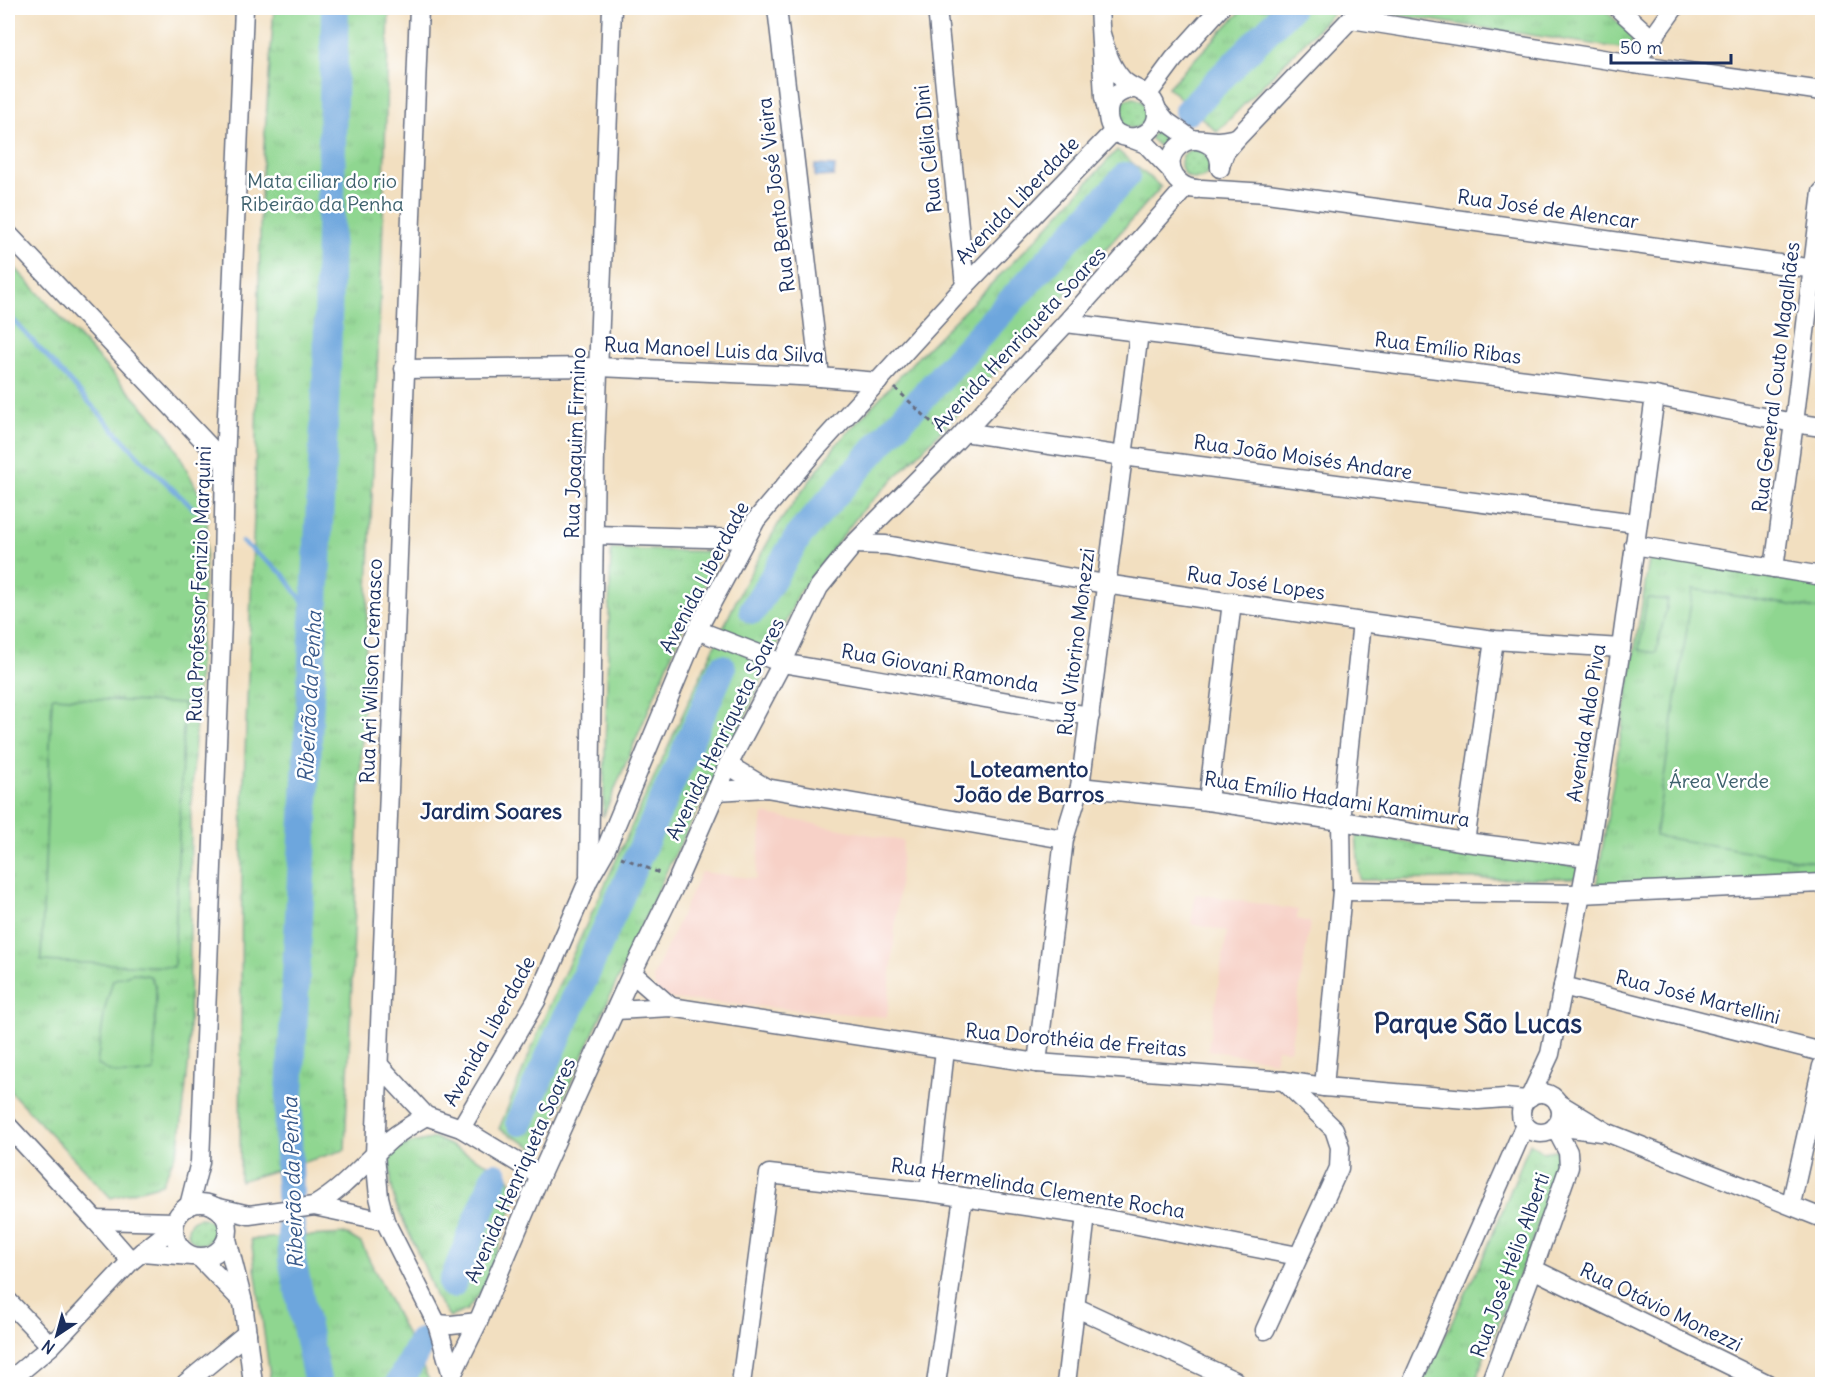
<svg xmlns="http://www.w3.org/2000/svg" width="1830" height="1392" font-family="Delius,sans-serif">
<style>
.built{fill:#f7d1c7}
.grass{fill:url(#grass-dots);stroke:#558277;stroke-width:1.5}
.park{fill:url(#park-tufts);stroke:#558277;stroke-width:1.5}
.pitch{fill:#8fd690;stroke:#558277;stroke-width:1.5}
.water{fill:url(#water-waves);stroke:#446a9e;stroke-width:1.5}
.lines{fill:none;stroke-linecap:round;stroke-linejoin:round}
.stream{stroke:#6da6dd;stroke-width:4.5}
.river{stroke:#6da6dd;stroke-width:28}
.street-casing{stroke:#666d80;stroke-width:21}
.path{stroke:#666d80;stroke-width:3;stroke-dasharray:4.5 4.5;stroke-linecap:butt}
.street{stroke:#fff;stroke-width:18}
.labels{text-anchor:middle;stroke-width:5;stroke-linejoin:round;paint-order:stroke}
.street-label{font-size:20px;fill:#1b2f5e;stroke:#fff}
.park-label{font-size:20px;fill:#3e616d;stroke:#fff}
.water-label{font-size:21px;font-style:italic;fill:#38598a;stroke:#fff}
.quarter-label{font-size:22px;font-weight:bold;fill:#1b2f5e;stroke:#fff}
.district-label{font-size:26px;font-weight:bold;fill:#1b2f5e;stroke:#fff}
</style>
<defs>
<pattern id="grass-dots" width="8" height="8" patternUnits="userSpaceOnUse" patternTransform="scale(1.5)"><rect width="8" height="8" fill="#8fd690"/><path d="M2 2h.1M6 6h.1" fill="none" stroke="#7bb87f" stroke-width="1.8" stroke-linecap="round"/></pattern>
<pattern id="park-tufts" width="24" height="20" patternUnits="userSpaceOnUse" patternTransform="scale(1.5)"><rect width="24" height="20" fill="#8fd690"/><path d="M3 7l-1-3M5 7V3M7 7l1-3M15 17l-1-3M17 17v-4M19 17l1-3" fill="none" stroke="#7bb87f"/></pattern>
<pattern id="water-waves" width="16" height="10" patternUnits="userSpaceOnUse" patternTransform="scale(1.5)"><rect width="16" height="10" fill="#6da6dd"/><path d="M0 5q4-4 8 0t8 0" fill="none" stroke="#5988b6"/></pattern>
</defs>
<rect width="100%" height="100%" fill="#fff"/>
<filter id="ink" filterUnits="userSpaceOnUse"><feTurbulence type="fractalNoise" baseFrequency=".0167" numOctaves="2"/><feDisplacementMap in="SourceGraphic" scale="12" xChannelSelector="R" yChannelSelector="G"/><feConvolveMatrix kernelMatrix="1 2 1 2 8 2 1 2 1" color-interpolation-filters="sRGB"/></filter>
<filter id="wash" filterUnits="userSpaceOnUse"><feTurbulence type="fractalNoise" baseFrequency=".008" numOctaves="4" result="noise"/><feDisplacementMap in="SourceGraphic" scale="24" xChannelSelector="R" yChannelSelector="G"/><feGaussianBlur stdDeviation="1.35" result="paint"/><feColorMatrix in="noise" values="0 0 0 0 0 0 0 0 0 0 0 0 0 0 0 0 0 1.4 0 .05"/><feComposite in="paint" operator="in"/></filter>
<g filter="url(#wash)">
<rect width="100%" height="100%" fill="#f2dfc0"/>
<g class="built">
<path d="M763 814 903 841 887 1017 670 999 656 990 653 977 701 872 756 879Z"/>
<path d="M1196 894 1298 910 1297 919 1310 922 1290 1050 1277 1049 1275 1061 1208 1050 1227 931 1191 924Z"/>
</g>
<g class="grass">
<circle cx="1132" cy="113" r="15"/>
<path d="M1163 123 1180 137 1167 153 1150 138Z"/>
<circle cx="1196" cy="164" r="15"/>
<circle cx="201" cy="1231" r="13"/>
</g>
<g class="park">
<path d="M274 8H389L382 252 345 1150 240 1181 242 834 255 489 261 187Z"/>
<path d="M1244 8H1338L1217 132 1168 87Z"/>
<path d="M1379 8H1602L1636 38 1626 49 1375 12Z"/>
<path d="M1117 150 1161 187 958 414 860 513 799 593 746 715 667 870 540 1151 499 1129 547 1011 692 694 743 586 779 523 836 445 912 363 1038 237Z"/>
<path d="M8 260 169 435 208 511 191 807 189 1059 179 1146 162 1184 111 1198 8 1089Z"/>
<path d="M611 549 722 552 684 626 603 817Z"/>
<path d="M1650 554 1822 583V878L1595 894Z"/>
<path d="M1356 835 1581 867V878L1360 880Z"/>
<path d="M435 1138 508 1174 516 1198 485 1286 467 1310 450 1317 436 1298 424 1266 395 1203 391 1182 390 1156 403 1145Z"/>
<path d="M1530 1143 1543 1152 1562 1149 1528 1255 1481 1365 1477 1384H1422L1485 1253Z"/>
<path d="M346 1234 361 1243 431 1384H271L251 1239Z"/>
</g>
<g class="pitch">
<path d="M1693 589 1822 610V863L1655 836Z"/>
<path d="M1647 598 1668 600 1656 653 1639 650Z"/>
<path d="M52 697 184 704 174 967 41 961Z"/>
<path d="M133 973 150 976 156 988 154 1071C133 1075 116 1078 97 1064L105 1008 113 980Z"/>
</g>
<path class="water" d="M815 165 835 166 834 176 815 177Z"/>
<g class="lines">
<g class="stream">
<path d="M8 314 142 460 194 509"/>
<path d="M242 542 283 574 314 617"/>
</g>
<g class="river">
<path d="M1188 111 1290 8"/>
<path d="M753 610 800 534 894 428 1126 176"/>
<path d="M520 1122 722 668"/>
<path d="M452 1284 495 1176"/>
<path d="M318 1384 292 1259 288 1132 327 366 335 8"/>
<path d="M399 1384 421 1342"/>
</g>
</g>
</g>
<g filter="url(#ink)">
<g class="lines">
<defs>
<g id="street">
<path d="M419 8 375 1155 379 1197 385 1221 437 1324 452 1375"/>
<path d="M777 8 820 377"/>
<path d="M937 8 965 286"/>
<path d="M1099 8 1104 97 1107 111"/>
<path d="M1618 8 1652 39"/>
<path d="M1351 19 1634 64 1822 91"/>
<path d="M1101 34C1106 50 1110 66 1122 79 1132 91 1151 90 1156 107 1165 141 1109 150 1108 115 1107 99 1119 90 1133 89"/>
<path d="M1634 64 1674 8"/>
<path d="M1148 94 1174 59 1220 8"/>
<path d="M1157 110 1166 121 1193 140"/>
<path d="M1130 138 1146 144 1171 170"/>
<path d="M1197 140C1212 143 1221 152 1220 168"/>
<path d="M1220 166 1225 152 1237 138 1361 8"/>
<path d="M1197 189C1170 188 1160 155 1185 142 1195 137 1207 141 1218 141 1224 141 1231 139 1237 138"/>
<path d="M1202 189 1267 193 1822 270"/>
<path d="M8 234 225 463"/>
<path d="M1066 323 1655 396 1794 423 1822 427"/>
<path d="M404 369 599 367 820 377 878 382"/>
<path d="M964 432 1123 456 1636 523"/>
<path d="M594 535 745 539"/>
<path d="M854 544 886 545 1105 584 1362 622 1494 640 1621 648"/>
<path d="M1634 545 1822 576"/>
<path d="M1774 568 1794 423 1822 192"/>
<path d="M697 630 782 663 1090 716"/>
<path d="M728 765 766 788"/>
<path d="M1080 787 1208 801 1341 821 1465 842 1588 857"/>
<path d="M717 791 766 788 1064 839"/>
<path d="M1208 801 1232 602"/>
<path d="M1465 842 1494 640"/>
<path d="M589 875 595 451 612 8"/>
<path d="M1342 891 1580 894 1822 883"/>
<path d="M632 973 671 1007"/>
<path d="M1563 986 1822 1052"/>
<path d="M616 1010 671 1007 1037 1063 1284 1081 1324 1087 1478 1100 1505 1098 1526 1100"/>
<path d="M1037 1063 1064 839 1080 787 1139 333"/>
<path d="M379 1065 426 1116 461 1128 540 1176"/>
<path d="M1324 1087 1342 891 1341 821 1362 622"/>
<circle cx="1541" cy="1113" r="20"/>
<path d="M1530 1097 1550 1054 1588 857 1621 648 1655 396"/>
<path d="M1558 1103 1606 1132 1822 1218"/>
<path d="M8 1126 95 1220 131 1261"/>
<path d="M1556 1126 1601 1132"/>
<path d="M461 1128 536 1001 589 879 605 851 697 630 756 520 816 449 965 286 1114 131"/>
<path d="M929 1192 945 1050"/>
<circle cx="201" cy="1230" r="27"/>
<path d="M1791 1204 1822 1066"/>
<path d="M189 1206 200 1162 222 620 225 463 244 8"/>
<path d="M314 1206C345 1188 365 1162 391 1139 402 1130 414 1123 426 1116"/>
<path d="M215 1207 249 1215 314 1206 385 1221"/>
<path d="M95 1220 175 1222"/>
<path d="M227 1239 243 1302 253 1384"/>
<path d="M142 1252 191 1256"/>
<path d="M200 1258 242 1301"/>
<path d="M1533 1269 1768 1384"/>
<path d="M8 1301 51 1346"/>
<path d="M1075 1307 1235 1381"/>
<path d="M437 1324 451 1325 478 1322"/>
<path d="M1265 1330 1339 1168 1340 1147 1334 1129 1284 1081"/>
<path d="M8 1382 51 1346 131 1261 174 1227"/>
<path d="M185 1384 247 1333"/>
<path d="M449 1384 452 1375 478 1322 540 1176 632 973 677 881 728 765 782 663 819 587 854 544 954 443 1066 323 1186 187"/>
<path d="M741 1384 769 1174 929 1192 1086 1215 1298 1256"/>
<path d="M936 1384 963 1197"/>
<path d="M1066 1384 1086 1215"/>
<path d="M1411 1384 1525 1125"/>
<path d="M1490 1384 1533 1269 1569 1167 1568 1152 1555 1127"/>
</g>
</defs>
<use href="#street" class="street-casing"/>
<g class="path">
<path d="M895 388 943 433"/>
<path d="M621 857 662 874"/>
</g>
<use href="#street" class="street"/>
</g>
</g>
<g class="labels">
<g class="street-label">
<text transform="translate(928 149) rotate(-96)" y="7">Rua Clélia Dini</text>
<text transform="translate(776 195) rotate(-97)" y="7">Rua Bento José Vieira</text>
<text transform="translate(1017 200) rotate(-46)" y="7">Avenida Liberdade</text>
<text transform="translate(1548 209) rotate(8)" y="7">Rua José de Alencar</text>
<text transform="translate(1019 339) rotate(-47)" y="7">Avenida Henriqueta Soares</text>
<text transform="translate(1448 348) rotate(7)" y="7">Rua Emílio Ribas</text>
<text transform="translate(714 350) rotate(3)" y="7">Rua Manoel Luis da Silva</text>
<text transform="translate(1776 377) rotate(-83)" y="7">Rua General Couto Magalhães</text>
<text transform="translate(575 443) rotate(-88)" y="7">Rua Joaquim Firmino</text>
<text transform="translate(1303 457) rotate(8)" y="7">Rua João Moisés Andare</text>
<text transform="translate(704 577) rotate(-62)" y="7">Avenida Liberdade</text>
<text transform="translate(1256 583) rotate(8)" y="7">Rua José Lopes</text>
<text transform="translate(199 584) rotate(-88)" y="7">Rua Professor Fenizio Marquini</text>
<text transform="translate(1076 642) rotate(-83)" y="7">Rua Vitorino Monezzi</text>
<text transform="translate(940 668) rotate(10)" y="7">Rua Giovani Ramonda</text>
<text transform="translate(371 671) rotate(-88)" y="7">Rua Ari Wilson Cremasco</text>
<text transform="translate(1586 723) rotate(-81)" y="7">Avenida Aldo Piva</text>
<text transform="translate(725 729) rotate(-64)" y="7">Avenida Henriqueta Soares</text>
<text transform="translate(1337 799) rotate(9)" y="7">Rua Emílio Hadami Kamimura</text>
<text transform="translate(1698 997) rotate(14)" y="7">Rua José Martellini</text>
<text transform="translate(489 1031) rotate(-61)" y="7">Avenida Liberdade</text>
<text transform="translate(1076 1040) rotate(5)" y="7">Rua Dorothéia de Freitas</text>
<text transform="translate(520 1170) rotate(-66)" y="7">Avenida Henriqueta Soares</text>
<text transform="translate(1038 1188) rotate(9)" y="7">Rua Hermelinda Clemente Rocha</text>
<text transform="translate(1510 1265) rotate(-70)" y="7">Rua José Hélio Alberti</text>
<text transform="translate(1661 1307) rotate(26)" y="7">Rua Otávio Monezzi</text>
</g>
<g class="park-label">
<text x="322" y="188">Mata ciliar do rio<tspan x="322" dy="23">Ribeirão da Penha</tspan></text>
<text x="1719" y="788">Área Verde</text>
</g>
<g class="water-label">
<text transform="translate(310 697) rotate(-87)" y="7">Ribeirão da Penha</text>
<text transform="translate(293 1183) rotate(-92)" y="7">Ribeirão da Penha</text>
</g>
<g class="quarter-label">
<text x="1029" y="777">Loteamento<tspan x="1029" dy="25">João de Barros</tspan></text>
<text x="491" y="819">Jardim Soares</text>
</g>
<g class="district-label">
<text x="1478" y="1033">Parque São Lucas</text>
</g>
</g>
<rect width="1830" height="1392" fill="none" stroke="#fff" stroke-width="30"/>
<g transform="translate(57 1335) rotate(216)" stroke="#ffffff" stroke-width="4.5" paint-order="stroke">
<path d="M0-4.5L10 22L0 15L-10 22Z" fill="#1b2f5e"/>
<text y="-9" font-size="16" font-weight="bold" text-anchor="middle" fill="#1b2f5e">N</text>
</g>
<path d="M1611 54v9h120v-9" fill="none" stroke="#1b2f5e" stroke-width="3"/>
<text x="1620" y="54" font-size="18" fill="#1b2f5e" stroke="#ffffff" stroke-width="4.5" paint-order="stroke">50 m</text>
</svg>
